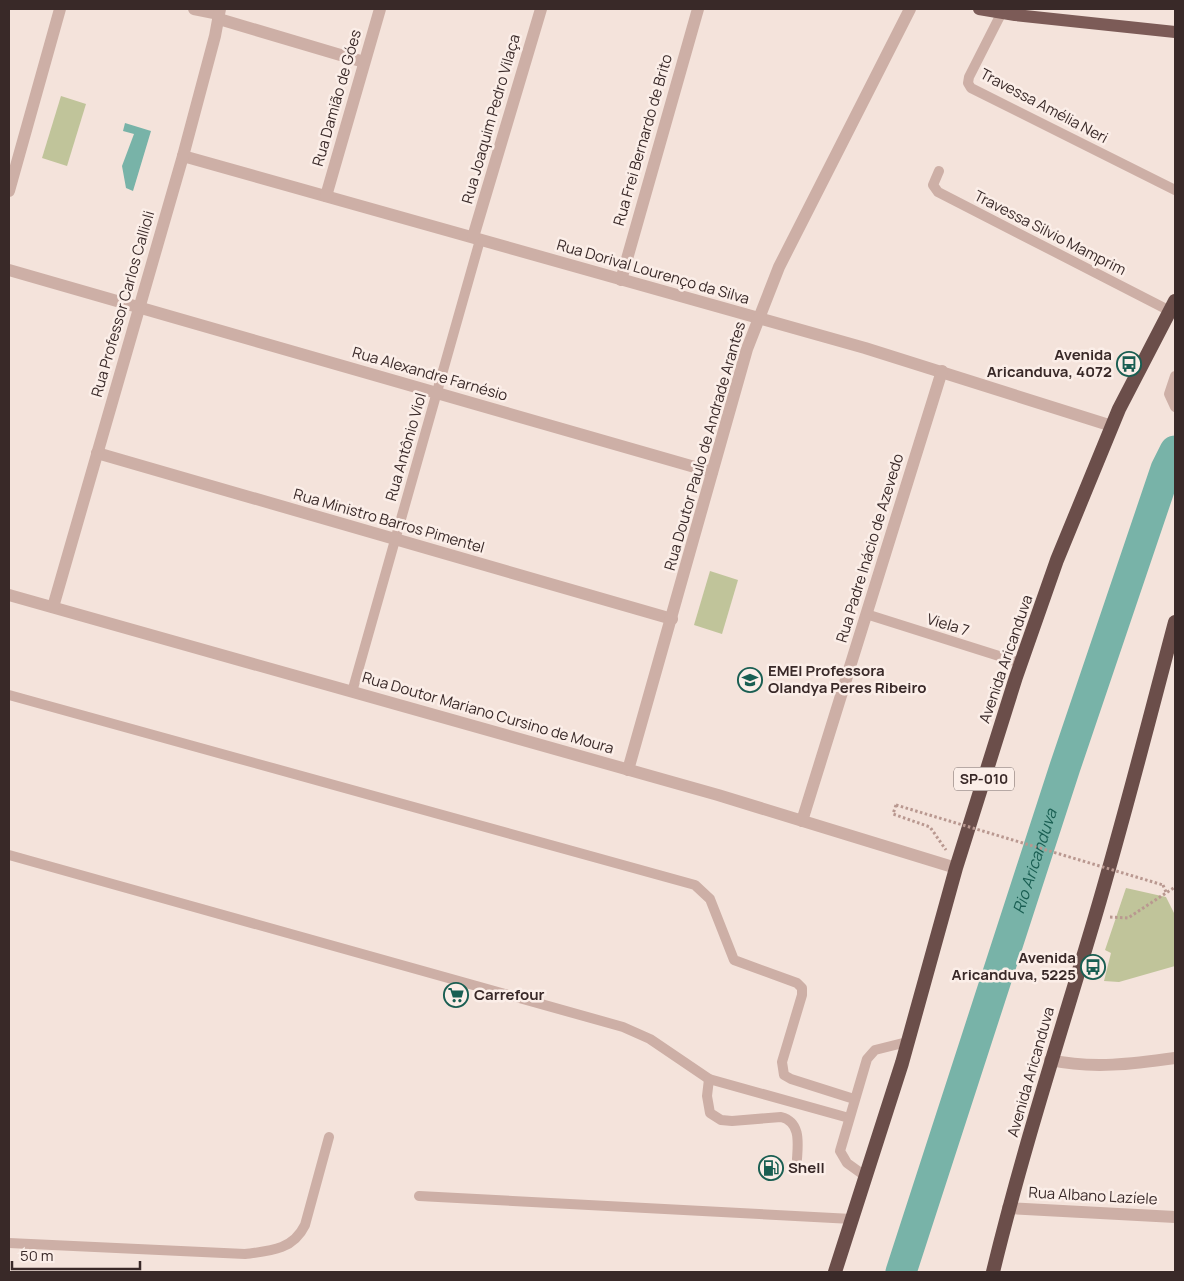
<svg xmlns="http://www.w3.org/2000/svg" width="1184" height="1281" font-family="Manrope,sans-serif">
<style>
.green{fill:#c0c49a}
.water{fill:#78b3a8}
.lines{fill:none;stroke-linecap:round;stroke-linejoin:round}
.river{stroke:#78b3a8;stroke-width:31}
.path{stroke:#b99890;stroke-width:3;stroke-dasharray:2.5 2.5;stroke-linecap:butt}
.service{stroke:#cdafa6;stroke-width:10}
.pedestrian{stroke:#cdafa6;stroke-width:12}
.minor{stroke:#cdafa6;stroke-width:12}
.primary{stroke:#7c5b57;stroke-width:12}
.trunk{stroke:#6b4e4a;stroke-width:14}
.path-bridge{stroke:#b99890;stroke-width:3;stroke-dasharray:2.5 2.5;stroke-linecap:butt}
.labels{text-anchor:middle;stroke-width:5;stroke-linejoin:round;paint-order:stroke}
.shield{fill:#fbeee8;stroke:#736462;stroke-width:1}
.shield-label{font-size:14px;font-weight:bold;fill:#392928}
.street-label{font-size:15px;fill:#392928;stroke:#fbeee8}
.poi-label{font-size:15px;font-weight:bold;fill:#392928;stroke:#fbeee8;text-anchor:start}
.water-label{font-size:16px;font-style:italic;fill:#195e52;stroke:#fbeee8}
</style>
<rect width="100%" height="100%" fill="#f4e3db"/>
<g class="green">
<path d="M61 96 86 104 67 166 42 158Z"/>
<path d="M710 571 738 580 722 634 694 625Z"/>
<path d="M1126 888 1166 897 1175 915V966L1119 982 1104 981 1111 953 1105 950Z"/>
</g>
<path class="water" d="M125 123 151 131 133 191 126 188 122 166 134 134 123 131Z"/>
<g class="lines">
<path class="river" id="s1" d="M901 1272 1065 767 1166 469 1175 451"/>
<g class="path">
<path d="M896 805 893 814 930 827 946 850"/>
<path d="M1163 885 1166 892 1164 893"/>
<path d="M1110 917 1128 918 1175 887"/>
</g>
<g class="service">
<path d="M1001 14 969 77 968 83 971 88 1175 190"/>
<path d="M939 171 933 185 938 192 1170 311"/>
<path d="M1175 376 1169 394 1175 407"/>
<path d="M866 614 1021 663"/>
<path d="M352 692 480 240"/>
<path d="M9 695 695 885 710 899 734 960 797 983 802 988V995L782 1062 784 1075 791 1079 854 1099"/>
<path d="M9 855 623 1027 650 1039 709 1079 849 1118"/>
<path d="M709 1079 707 1096 710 1113 721 1120 732 1121 781 1117C801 1122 798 1143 797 1159"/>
<path d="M865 1176 847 1163 840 1151 867 1059 875 1050 907 1042"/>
<path d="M419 1196 852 1219"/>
<path d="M9 1243 245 1254C270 1251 293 1250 305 1225L329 1137"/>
</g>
<path class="pedestrian" d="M219 19 364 62"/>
<g class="minor">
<path d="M194 9 219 14"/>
<path d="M183 156 865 348 1112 426"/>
<path d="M9 191 60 9"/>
<path d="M326 196 380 9"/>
<path d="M473 237 541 9"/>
<path d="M9 270 712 472"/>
<path d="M621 280 698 9"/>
<path d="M97 453 672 619"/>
<path d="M9 595 718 795 956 868"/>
<path d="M53 607 183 156 215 36 220 9"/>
<path d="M628 770 747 349 779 267 910 9"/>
<path d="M802 821 942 371"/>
<path d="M1050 1060C1092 1069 1133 1064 1175 1058"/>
<path d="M1008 1208 1175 1217"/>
</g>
<path class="primary" d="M979 9 1015 15 1175 32"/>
<g class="trunk">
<path d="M835 1272 902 1063 956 868 1016 677 1057 560 1119 409 1175 301"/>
<path d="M993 1272C1022 1152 1060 1035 1095 917 1124 819 1149 720 1175 622"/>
</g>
<path class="path-bridge" d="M896 805 1163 885"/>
</g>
<defs>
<symbol id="bus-ring" viewBox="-11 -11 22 22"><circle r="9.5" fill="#fbeee8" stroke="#195e52" stroke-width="1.5"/><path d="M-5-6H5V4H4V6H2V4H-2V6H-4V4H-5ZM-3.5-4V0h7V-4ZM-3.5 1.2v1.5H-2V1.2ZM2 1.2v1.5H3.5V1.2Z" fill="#195e52"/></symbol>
<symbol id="school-ring" viewBox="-11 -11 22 22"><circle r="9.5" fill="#fbeee8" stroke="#195e52" stroke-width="1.5"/><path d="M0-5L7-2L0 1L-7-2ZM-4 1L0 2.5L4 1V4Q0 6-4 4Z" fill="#195e52"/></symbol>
<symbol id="supermarket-ring" viewBox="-11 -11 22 22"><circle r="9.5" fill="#fbeee8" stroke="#195e52" stroke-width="1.5"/><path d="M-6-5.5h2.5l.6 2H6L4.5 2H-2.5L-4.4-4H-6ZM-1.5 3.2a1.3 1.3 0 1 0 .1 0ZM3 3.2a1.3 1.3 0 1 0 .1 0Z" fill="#195e52"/></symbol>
<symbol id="fuel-ring" viewBox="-11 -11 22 22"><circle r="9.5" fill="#fbeee8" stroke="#195e52" stroke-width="1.5"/><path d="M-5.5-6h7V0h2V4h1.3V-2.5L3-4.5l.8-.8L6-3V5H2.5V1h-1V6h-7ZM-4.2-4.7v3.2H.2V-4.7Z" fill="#195e52"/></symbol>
</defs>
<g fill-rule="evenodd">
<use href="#bus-ring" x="1115" y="350" width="28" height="28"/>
<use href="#school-ring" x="736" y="666" width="28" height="28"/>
<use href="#bus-ring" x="1079" y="953" width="28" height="28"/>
<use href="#supermarket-ring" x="442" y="981" width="28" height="28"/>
<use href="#fuel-ring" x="757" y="1154" width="28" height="28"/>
</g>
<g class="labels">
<rect class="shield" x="954" y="767.5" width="60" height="23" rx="4"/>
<g class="shield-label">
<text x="984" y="784">SP-010</text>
</g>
<g class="street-label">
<text transform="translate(337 98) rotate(-74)" y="5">Rua Damião de Góes</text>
<text transform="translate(1044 106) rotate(28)" y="5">Travessa Amélia Neri</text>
<text transform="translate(491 119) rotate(-74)" y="5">Rua Joaquim Pedro Vilaça</text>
<text transform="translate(643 140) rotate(-74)" y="5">Rua Frei Bernardo de Brito</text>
<text transform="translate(1050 233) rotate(27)" y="5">Travessa Silvio Mamprim</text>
<text transform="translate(653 272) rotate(16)" y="5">Rua Dorival Lourenço da Silva</text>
<text transform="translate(123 304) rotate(-74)" y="5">Rua Professor Carlos Callioli</text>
<text transform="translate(430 374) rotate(16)" y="5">Rua Alexandre Farnésio</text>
<text transform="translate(705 446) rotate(-74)" y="5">Rua Doutor Paulo de Andrade Arantes</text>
<text transform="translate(406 447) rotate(-74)" y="5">Rua Antônio Viol</text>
<text transform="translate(389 521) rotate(16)" y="5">Rua Ministro Barros Pimentel</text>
<text transform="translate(870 548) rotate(-73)" y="5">Rua Padre Inácio de Azevedo</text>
<text transform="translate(948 625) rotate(17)" y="5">Viela 7</text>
<text transform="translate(1006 659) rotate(-71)" y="5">Avenida Aricanduva</text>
<text transform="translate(488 713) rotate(16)" y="5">Rua Doutor Mariano Cursino de Moura</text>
<text transform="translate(1031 1072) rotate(-74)" y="5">Avenida Aricanduva</text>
<text transform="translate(1093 1196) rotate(3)" y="5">Rua Albano Lazíele</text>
</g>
<g class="poi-label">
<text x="1112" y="360" text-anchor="end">Avenida<tspan x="1112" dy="17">Aricanduva, 4072</tspan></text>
<text x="768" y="676">EMEI Professora<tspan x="768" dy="17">Olandya Peres Ribeiro</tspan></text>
<text x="1076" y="963" text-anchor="end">Avenida<tspan x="1076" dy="17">Aricanduva, 5225</tspan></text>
<text x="474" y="1000">Carrefour</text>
<text x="788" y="1173">Shell</text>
</g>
<g class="water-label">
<text dy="6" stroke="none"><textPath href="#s1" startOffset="432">Rio Aricanduva</textPath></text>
</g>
</g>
<rect width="1184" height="1281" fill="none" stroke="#392928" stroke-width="20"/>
<path d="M12 1261v8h128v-8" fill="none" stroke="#392928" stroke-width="2.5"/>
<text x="20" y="1261" font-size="15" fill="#392928" stroke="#fbeee8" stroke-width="4" paint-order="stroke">50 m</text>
</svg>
